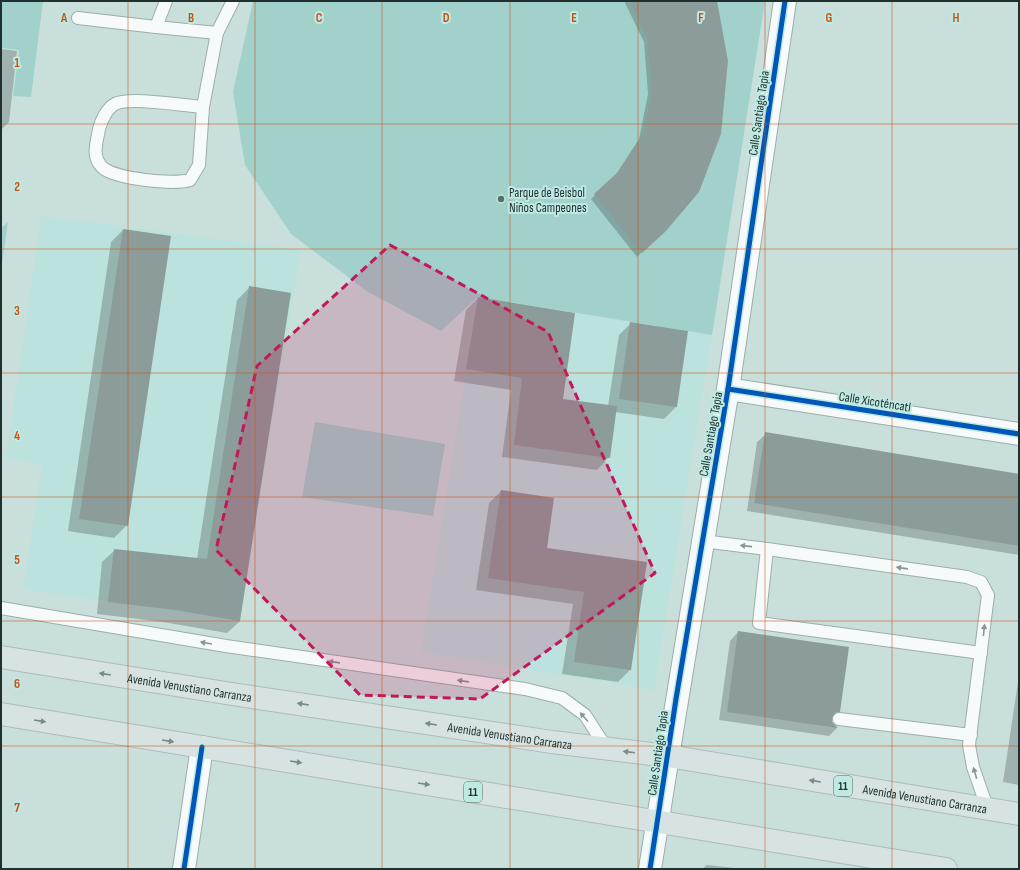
<svg xmlns="http://www.w3.org/2000/svg" width="1020" height="870" font-family="'Sofia Sans Condensed',sans-serif">
<style>
.built{fill:#bbe2dd}
.green{fill:#a2d1cc}
.shadow{fill:#0003}
.building{fill:#8b9c9a}
.lines{fill:none;stroke-linecap:round;stroke-linejoin:round}
.service-casing{stroke:#9caeac;stroke-width:14}
.minor-casing{stroke:#9caeac;stroke-width:24}
.tertiary-casing{stroke:#9caeac;stroke-width:24}
.primary-casing{stroke:#afbbb9;stroke-width:24}
.service{stroke:#f7fafa;stroke-width:12}
.minor{stroke:#f7fafa;stroke-width:22}
.tertiary{stroke:#f7fafa;stroke-width:22}
.primary{stroke:#d6e3e2;stroke-width:22}
.cycleway-casing{stroke:#bfe9e3;stroke-width:8}
.cycleway{stroke:#0057b8;stroke-width:5}
.oneway{fill:#8b9594}
.oneway2{fill:#7a8a88}
.marked{fill:#c2185b;fill-opacity:0.2;stroke:#c2185b;stroke-width:3;stroke-dasharray:8 5;stroke-linejoin:round}
.grid{fill:none;stroke:#ca5311;stroke-width:1;stroke-opacity:0.55}
.poi-dot{fill:#5a6d6b;stroke:#bfe9e3;stroke-width:1.5}
.labels{text-anchor:middle;stroke-width:4;stroke-linejoin:round;paint-order:stroke}
.shield{fill:#bfe9e3;stroke:#4f6864;stroke-width:1}
.shield-label{font-size:12px;font-weight:bold;fill:#1f302e}
.street-label{font-size:13px;fill:#1f302e;stroke:#bfe9e3}
.poi-label{font-size:13px;fill:#1f302e;stroke:#bfe9e3;text-anchor:start}
.grid-label{font-size:13px;text-anchor:middle;font-weight:bold;fill:#ca5311;stroke:#bfe9e3;stroke-width:4;stroke-linejoin:round;paint-order:stroke}
</style>
<rect width="100%" height="100%" fill="#c9dfdc"/>
<g class="built">
<path d="M41 216 301 250 240 621 23 589 42 464 6 459Z"/>
<path d="M478 297 712 335 654 690 421 652Z"/>
</g>
<g class="green">
<path d="M1 1H43L31 97 13 96 19 50 1 48Z"/>
<path d="M253 1H765L712 335 478 297 441 331 368 292 291 234 245 165 233 92Z"/>
<path d="M8 222 1 271V228Z"/>
<path d="M315 422 445 444 433 516 302 497Z"/>
</g>
<g class="shadow">
<path d="M624 1H716L664 231 637 257 591 199 615 176 639 139 648 94 644 42Z"/>
<path d="M1 49 17 51 9 122 1 130Z"/>
<path d="M123 230 127 525 114 538 68 531 111 242Z"/>
<path d="M249 288 240 621 227 633 163 622 97 614 102 562 115 550 197 559 237 300Z"/>
<path d="M478 298 561 400 608 406 619 335 631 323 676 407 664 419 615 412 609 457 597 470 502 457 511 390 454 381 466 310Z"/>
<path d="M766 434 1019 475V555L747 511 757 442Z"/>
<path d="M501 491 546 548 646 563 630 670 618 682 562 674 573 604 476 590 489 503Z"/>
<path d="M738 632 840 711 831 720V723L837 728 829 736 719 720 730 641Z"/>
<path d="M1019 675V785L1003 782Z"/>
<path d="M707 865 745 869H702Z"/>
</g>
<g class="building">
<path d="M630 1H717L728 61 721 134 699 192 665 232 642 253 594 194 618 172 643 134 652 90 647 37Z"/>
<path d="M123 229 171 236 128 526 79 519Z"/>
<path d="M249 286 291 293 240 621 176 610 108 602 114 549 207 559Z"/>
<path d="M478 297 575 313 563 399 617 406 610 458 514 445 522 378 466 369Z"/>
<path d="M630 322 688 331 677 407 619 399Z"/>
<path d="M765 432 1019 474V546L754 503Z"/>
<path d="M501 490 554 498 547 548 647 562 631 670 574 662 584 592 488 578Z"/>
<path d="M738 631 849 647 840 712H836L832 718V722L838 728 727 712Z"/>
</g>
<g class="lines">
<defs>
<g id="service">
<path d="M166 1 156 27 217 33"/>
<path d="M78 18 156 27"/>
<path d="M203 107C184 106 130 96 115 104 107 108 101 121 99 129 97 142 91 156 102 167 114 179 174 185 190 180L199 165 203 107 217 33 233 1"/>
<path d="M702 541 767 549 967 577 981 582 988 595 969 745 973 767 988 810"/>
<path d="M767 549 759 623 981 653"/>
<path d="M1 608 226 646 525 689 562 698 585 715 607 749"/>
<path d="M839 719 971 735"/>
</g>
<g id="minor">
<path d="M728 389 1019 434"/>
<path d="M668 756 728 389 785 1"/>
<path d="M184 869 202 747"/>
</g>
<path id="tertiary" d="M650 869 668 756"/>
<g id="primary">
<path id="s1" d="M1 657 232 694 552 742 668 756 1019 814"/>
<path d="M1 714 946 869"/>
</g>
</defs>
<use href="#service" class="service-casing"/>
<use href="#minor" class="minor-casing"/>
<use href="#tertiary" class="tertiary-casing"/>
<use href="#primary" class="primary-casing"/>
<use href="#service" class="service"/>
<use href="#minor" class="minor"/>
<use href="#tertiary" class="tertiary"/>
<use href="#primary" class="primary"/>
<defs>
<g id="cycleway">
<path d="M728 389 1019 434"/>
<path d="M184 869 202 747"/>
<path d="M650 869 676 699 728 389 785 1"/>
</g>
</defs>
<use href="#cycleway" class="cycleway-casing"/>
<use href="#cycleway" class="cycleway"/>
</g>
<defs><path id="oneway-solid" d="M-6-.8H1V-3.2L6.5 0L1 3.2V.8H-6Z"/></defs>
<g class="oneway">
<use href="#oneway-solid" transform="translate(746 546) rotate(-174)"/>
<use href="#oneway-solid" transform="translate(902 568) rotate(-172)"/>
<use href="#oneway-solid" transform="translate(984 630) rotate(-84)"/>
<use href="#oneway-solid" transform="translate(206 643) rotate(-170)"/>
<use href="#oneway-solid" transform="translate(334 662) rotate(-172)"/>
<use href="#oneway-solid" transform="translate(463 681) rotate(-172)"/>
<use href="#oneway-solid" transform="translate(584 717) rotate(-132)"/>
<use href="#oneway-solid" transform="translate(975 773) rotate(-106)"/>
</g>
<g class="oneway2">
<use href="#oneway-solid" transform="translate(105 674) rotate(-171)"/>
<use href="#oneway-solid" transform="translate(303 704) rotate(-171)"/>
<use href="#oneway-solid" transform="translate(40 721) rotate(9)"/>
<use href="#oneway-solid" transform="translate(431 724) rotate(-171)"/>
<use href="#oneway-solid" transform="translate(168 741) rotate(9)"/>
<use href="#oneway-solid" transform="translate(629 752) rotate(-173)"/>
<use href="#oneway-solid" transform="translate(296 762) rotate(9)"/>
<use href="#oneway-solid" transform="translate(815 781) rotate(-171)"/>
<use href="#oneway-solid" transform="translate(424 784) rotate(9)"/>
</g>
<path class="marked" d="M390 245 548 332 655 573 480 699 360 695 216 550 257 366Z"/>
<path class="grid" d="M128 1V869M255 1V869M382 1V869M510 1V869M638 1V869M765 1V869M892 1V869M1 124H1019M1 249H1019M1 373H1019M1 497H1019M1 621H1019M1 746H1019"/>
<circle class="poi-dot" cx="501" cy="199" r="4"/>
<g class="labels">
<g class="shield">
<rect x="834" y="776" width="18" height="20" rx="3"/>
<rect x="464" y="782" width="18" height="20" rx="3"/>
</g>
<g class="shield-label">
<text x="843" y="790">11</text>
<text x="473" y="796">11</text>
</g>
<g class="street-label">
<text transform="translate(758 113) rotate(-82)" y="5">Calle Santiago Tapia</text>
<text transform="translate(875 401) rotate(9)" y="5">Calle Xicoténcatl</text>
<text transform="translate(710 434) rotate(-80)" y="5">Calle Santiago Tapia</text>
<text dy="5" stroke="none"><textPath href="#s1" startOffset="191">Avenida Venustiano Carranza</textPath></text>
<text dy="5" stroke="none"><textPath href="#s1" startOffset="515">Avenida Venustiano Carranza</textPath></text>
<text transform="translate(657 753) rotate(-82)" y="5">Calle Santiago Tapia</text>
<text dy="5" stroke="none"><textPath href="#s1" startOffset="935">Avenida Venustiano Carranza</textPath></text>
</g>
<g class="poi-label">
<text x="509" y="197">Parque de Beisbol<tspan x="509" dy="15">Niños Campeones</tspan></text>
</g>
</g>
<g class="grid-label">
<text x="64" y="22">A</text>
<text x="191" y="22">B</text>
<text x="319" y="22">C</text>
<text x="446" y="22">D</text>
<text x="574" y="22">E</text>
<text x="701" y="22">F</text>
<text x="829" y="22">G</text>
<text x="956" y="22">H</text>
<text x="17" y="67">1</text>
<text x="17" y="191">2</text>
<text x="17" y="315">3</text>
<text x="17" y="440">4</text>
<text x="17" y="564">5</text>
<text x="17" y="688">6</text>
<text x="17" y="812">7</text>
</g>
<rect width="1020" height="870" fill="none" stroke="#1f302e" stroke-width="4"/>
</svg>
